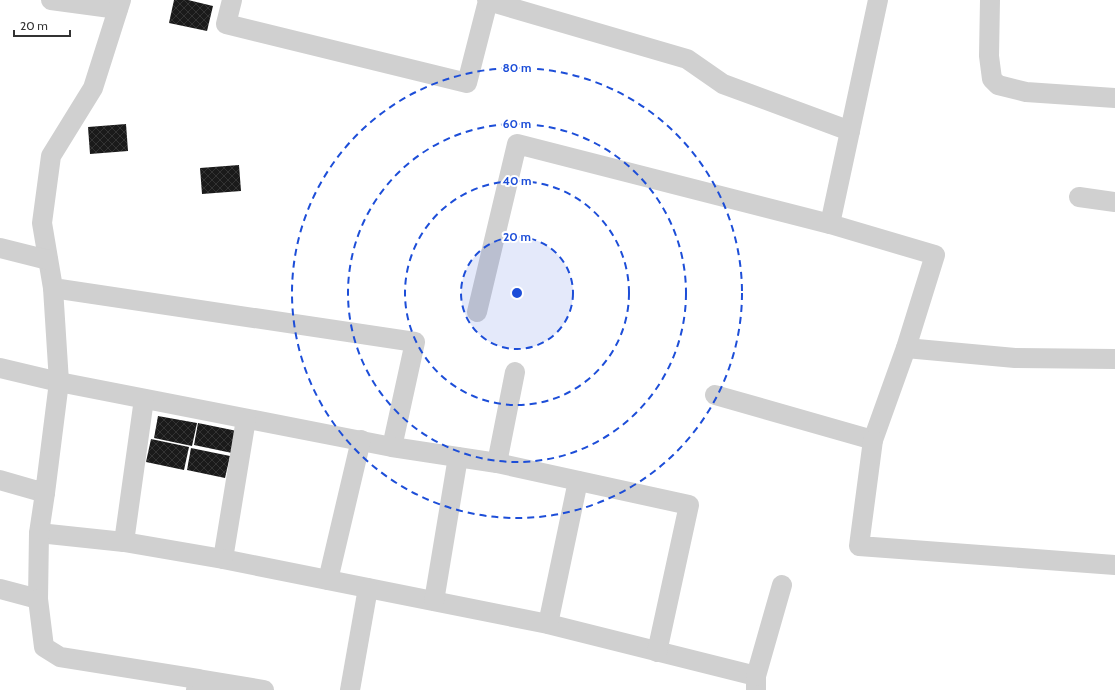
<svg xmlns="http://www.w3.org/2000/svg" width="1115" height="690" font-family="Cabin,sans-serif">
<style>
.building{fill:url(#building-cross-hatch)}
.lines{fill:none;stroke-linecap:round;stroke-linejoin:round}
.street{stroke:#d0d0d0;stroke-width:20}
.ring{fill:none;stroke:#1d4ed8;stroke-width:2;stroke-dasharray:7 5}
.centre{fill:#1d4ed8;stroke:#fff;stroke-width:2}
.ring-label{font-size:12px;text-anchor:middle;font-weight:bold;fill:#1d4ed8;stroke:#fff;stroke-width:4;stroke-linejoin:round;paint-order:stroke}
</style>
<defs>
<pattern id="building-cross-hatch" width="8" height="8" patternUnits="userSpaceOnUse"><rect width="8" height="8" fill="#1a1a1a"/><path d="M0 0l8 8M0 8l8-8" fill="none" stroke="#333"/></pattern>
</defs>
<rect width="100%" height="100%" fill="#fff"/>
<g class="building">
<path d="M174 0H188L213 6 207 31 169 23Z"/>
<path d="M126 124 128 151 90 154 88 127Z"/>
<path d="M239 165 241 191 202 194 200 168Z"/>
<path d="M158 416 197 423 192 446 154 438Z"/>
<path d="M198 423 237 431 232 453 194 445Z"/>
<path d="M151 439 189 447 184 470 146 462Z"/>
<path d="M191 448 230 456 225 478 187 470Z"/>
</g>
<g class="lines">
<g class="street">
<path d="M51 0 118 9"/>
<path d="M121 0 93 88 51 156 42 223 53 288 415 342 392 447 497 463 515 372"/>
<path d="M232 0 226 24 467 83 488 1 487 0"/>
<path d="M990 0 989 56 992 79 998 85 1026 92 1115 98"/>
<path d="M488 1 687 59 723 84 850 131"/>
<path d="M1079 197 1115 202"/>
<path d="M0 248 48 260"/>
<path d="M477 312 517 144 830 224"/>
<path d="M906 348 1015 358 1115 359"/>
<path d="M0 368 59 382 392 447"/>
<path d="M715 395 873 440 906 348 935 255 830 224 850 131 878 0"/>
<path d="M246 419 223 559 548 624 756 676V690"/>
<path d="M873 440 859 546 1115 565"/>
<path d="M497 463 689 505 657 652"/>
<path d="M0 480 45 493 59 382 53 288"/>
<path d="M39 533 124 542 223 559"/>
<path d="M124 542 144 399"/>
<path d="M328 580 361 440"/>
<path d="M0 589 38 599 39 533 45 493"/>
<path d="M38 599 44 647 60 657 198 679 196 690"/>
<path d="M434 601 458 457"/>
<path d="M548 624 578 481"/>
<path d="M756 676 782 585"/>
<path d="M198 679 264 690"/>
<path d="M350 690 368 588"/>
</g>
</g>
<circle cx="517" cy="293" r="56" fill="#1d4ed8" fill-opacity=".12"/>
<g class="ring">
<circle cx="517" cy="293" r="56"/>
<circle cx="517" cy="293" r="112"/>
<circle cx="517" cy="293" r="169"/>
<circle cx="517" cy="293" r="225"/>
</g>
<circle cx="517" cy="293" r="6" class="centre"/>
<g class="ring-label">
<text x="517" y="72">80 m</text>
<text x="517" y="128">60 m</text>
<text x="517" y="185">40 m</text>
<text x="517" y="241">20 m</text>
</g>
<path d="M14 30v6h56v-6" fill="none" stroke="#333333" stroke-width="2"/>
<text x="20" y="30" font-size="12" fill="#333333" stroke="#ffffff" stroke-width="3" paint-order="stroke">20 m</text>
</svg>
